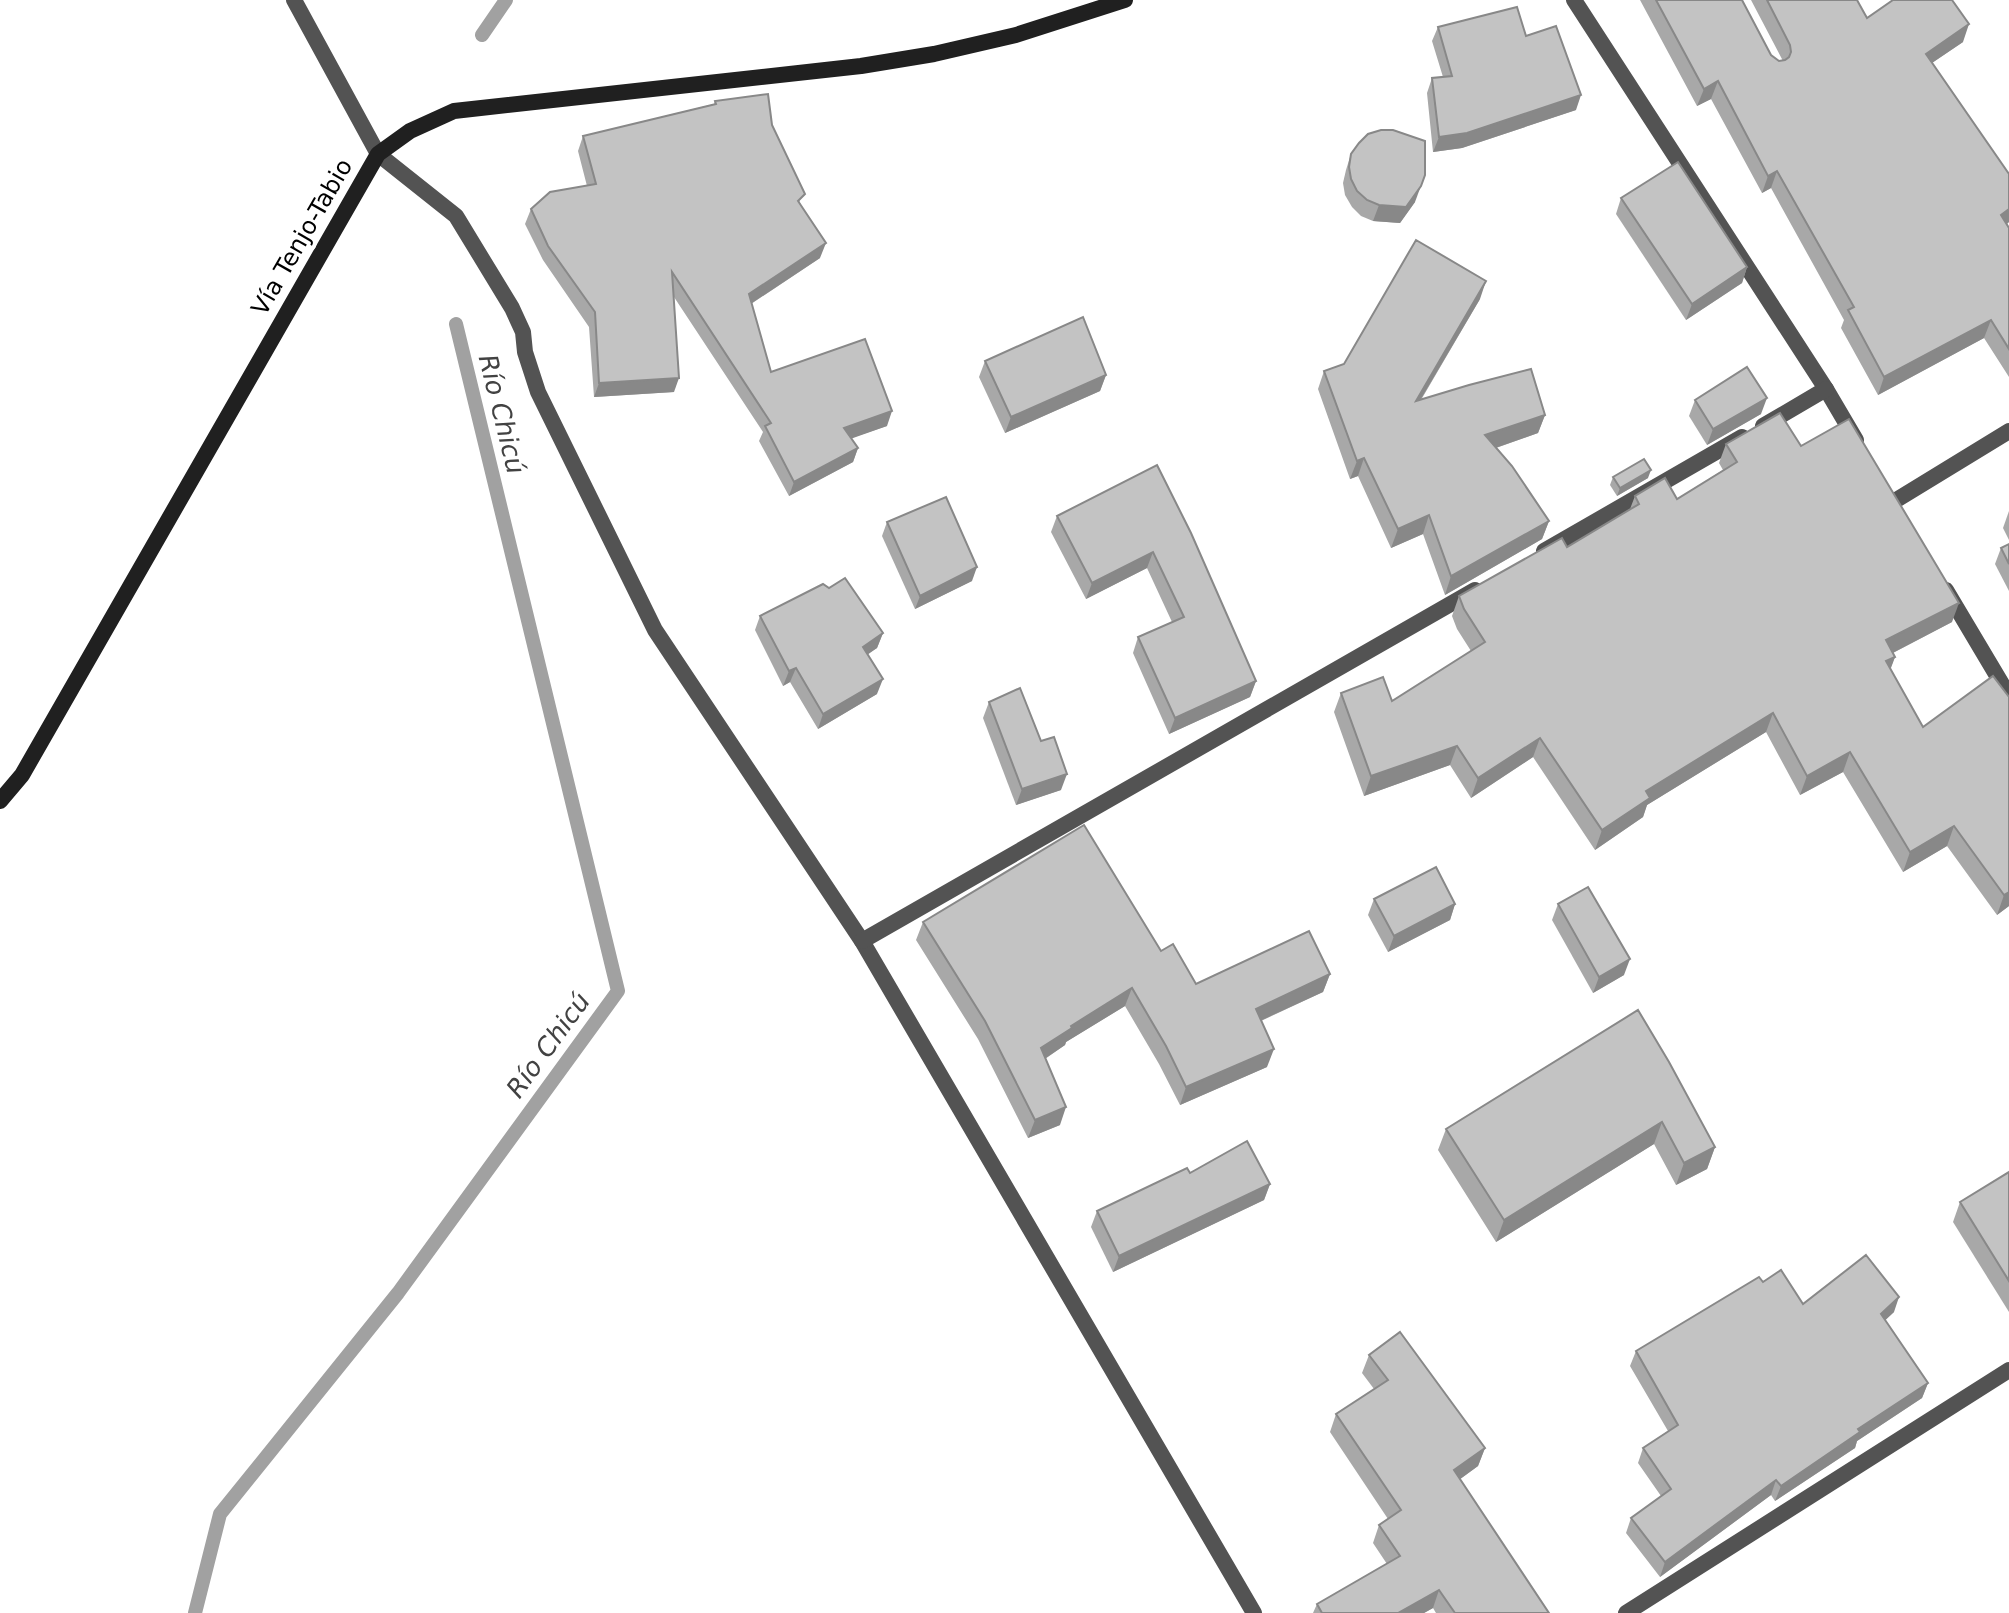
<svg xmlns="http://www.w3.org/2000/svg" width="2009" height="1613" font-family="'DejaVu Sans',sans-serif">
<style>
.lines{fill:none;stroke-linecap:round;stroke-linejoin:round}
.stream{stroke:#a1a1a1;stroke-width:14}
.minor{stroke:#535353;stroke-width:16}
.secondary{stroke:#202020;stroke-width:16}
.wall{fill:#a8a8a8}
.shaded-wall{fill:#888}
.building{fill:#c3c3c3;stroke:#888;stroke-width:2}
.labels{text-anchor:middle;stroke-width:8;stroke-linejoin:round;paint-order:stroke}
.street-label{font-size:24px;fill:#000;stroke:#fff}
.water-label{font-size:26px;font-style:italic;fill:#424242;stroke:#fff}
</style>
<rect width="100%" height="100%" fill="#fff"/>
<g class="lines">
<g class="stream">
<path d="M482 35 506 0"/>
<path d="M195 1613 220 1514 398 1293 618 991 456 324"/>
</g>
<g class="minor">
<path d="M294 0 378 154 456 216 512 308 523 332 525 352 538 392 655 630 862 941 1254 1613"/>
<path d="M1574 0 1826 389 1856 440"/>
<path d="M1763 426 1826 389"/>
<path d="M1893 502 2009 431"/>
<path d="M1544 551 1742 437"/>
<path d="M1946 590 2009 696"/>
<path d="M862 941 1475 590"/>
<path d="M1626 1613 2009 1370"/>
</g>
<path class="secondary" d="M0 801 22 775 378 154 410 131 454 111 861 66 934 54 1016 35 1125 0"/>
</g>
<g class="wall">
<path d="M1640 0H1742L1771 55 1779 61H1783L1751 0H1857L1867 18 1963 42 1932 63 2009 174V222L2007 224 2009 228V377L1984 338 1878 395 1841 328 1844 320 1771 188 1762 193 1711 99 1697 106Z"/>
<path d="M1438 27 1526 36 1576 110 1462 148 1433 152 1427 93 1432 78 1443 77 1432 41Z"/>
<path d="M715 101 772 125 820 258 751 304 771 372 887 426 851 438 858 448 853 462 789 496 759 441 763 432 674 297V392L594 397 589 327 543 260 525 224 531 209 587 186 578 151 583 136 714 104Z"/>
<path d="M1351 154 1415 202 1400 223 1373 221 1361 216 1352 207 1345 195 1343 183 1346 170Z"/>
<path d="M1621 198 1747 267 1742 283 1686 320 1616 214Z"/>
<path d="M1480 299 1421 400 1545 415 1538 433 1496 448 1549 521 1542 539 1445 595 1423 534 1391 548 1358 476 1350 479 1318 389 1324 371 1344 364Z"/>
<path d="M985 361 1106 375 1100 391 1005 433 979 377Z"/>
<path d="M1695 400 1761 414 1707 445 1689 416Z"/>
<path d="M1726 444 1801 446 1952 622 1893 653 1895 657 1890 669 1923 727 2009 697V906L1997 915 1947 846 1903 872 1843 772 1800 795 1766 732 1647 805 1643 817 1595 850 1533 757 1471 798 1450 765 1364 796 1334 712 1341 693 1392 701 1471 651 1457 629 1452 616 1459 596 1567 547 1630 509 1635 496 1677 499 1723 470 1719 463Z"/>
<path d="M1157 465 1256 681 1250 697 1169 734 1133 653 1138 637 1172 622 1147 568 1086 599 1051 532 1057 516Z"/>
<path d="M1613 477 1648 478 1617 496 1610 485Z"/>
<path d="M2009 511V540L2003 528Z"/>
<path d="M887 522 972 581 915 609 882 536Z"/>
<path d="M2009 544V591L1995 564 2001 548Z"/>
<path d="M760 616 883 633 877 648 867 654 877 694 818 729 790 682 783 686 755 630Z"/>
<path d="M989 702 1041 741 1061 790 1016 805 983 718Z"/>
<path d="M1374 899 1455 904 1450 920 1388 952 1368 915Z"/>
<path d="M1558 904 1624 975 1593 993 1552 920Z"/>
<path d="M923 922 1161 951 1196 984 1330 974 1323 992 1261 1021 1267 1067 1180 1105 1159 1064 1125 1006 1066 1042 1065 1045 1045 1059 1060 1125 1028 1138 978 1039 916 940Z"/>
<path d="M1638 1010 1715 1147 1707 1169 1676 1185 1654 1144 1496 1242 1438 1150 1446 1129Z"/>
<path d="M2009 1172V1312L1953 1222 1960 1202Z"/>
<path d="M1190 1173 1270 1184 1264 1200 1113 1272 1091 1227 1097 1211Z"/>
<path d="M1763 1282 1803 1304 1894 1312 1885 1320 1928 1383 1922 1398 1857 1441 1855 1448 1775 1501 1771 1495 1660 1577 1626 1533 1631 1518 1661 1496 1638 1463 1643 1448 1668 1431 1630 1366 1636 1351Z"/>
<path d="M1369 1355 1485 1448 1478 1466 1460 1479 1549 1613H1436L1433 1608 1424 1613H1313L1317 1604 1387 1564 1373 1543 1379 1525 1388 1519 1330 1432 1336 1414 1374 1389 1362 1373Z"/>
</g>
<g class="shaded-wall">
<path d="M1969 24 1963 42 1920 71 1926 54Z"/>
<path d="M1718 81 1711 99 1697 106 1704 89Z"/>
<path d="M1581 95 1576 110 1462 148 1433 152 1439 137Z"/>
<path d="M1777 171 1771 188 1762 193 1768 176Z"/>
<path d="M1425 175 1415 202 1400 223 1373 221 1379 205Z"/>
<path d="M2009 209V222L1994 233 2001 215Z"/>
<path d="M826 243 820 258 743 309 749 294Z"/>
<path d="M1747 267 1742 283 1686 320 1692 304Z"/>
<path d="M1486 281 1480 299 1409 419 1416 401Z"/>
<path d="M1991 320 1984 338 1878 395 1884 377Z"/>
<path d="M1106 375 1100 391 1005 433 1011 417Z"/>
<path d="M679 378 674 392 594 397 599 383Z"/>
<path d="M1767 398 1761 414 1707 445 1713 429Z"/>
<path d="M892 411 887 426 839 443 844 428Z"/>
<path d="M1545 415 1538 433 1478 454 1485 435Z"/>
<path d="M858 448 853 462 789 496 794 482Z"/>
<path d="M1364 458 1358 476 1350 479 1357 461Z"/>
<path d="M1651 470 1648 478 1617 496 1620 488Z"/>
<path d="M1429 515 1423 534 1391 548 1398 529Z"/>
<path d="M1549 521 1542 539 1445 595 1451 576Z"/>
<path d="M1153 552 1147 568 1086 599 1092 583Z"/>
<path d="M977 567 972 581 915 609 920 596Z"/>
<path d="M1959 603 1952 622 1879 660 1886 640Z"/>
<path d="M883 633 877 648 857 662 863 647Z"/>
<path d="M1895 657 1888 676 1886 661Z"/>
<path d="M796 668 790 682 783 686 789 671Z"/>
<path d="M883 679 877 694 818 729 823 714Z"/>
<path d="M1256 681 1250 697 1169 734 1175 718Z"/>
<path d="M1773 713 1766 732 1647 805 1643 817 1595 850 1602 830 1646 791Z"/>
<path d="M1540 738 1533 757 1471 798 1478 778Z"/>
<path d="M1457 746 1450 765 1364 796 1371 776Z"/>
<path d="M1850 752 1843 772 1800 795 1807 776Z"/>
<path d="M1067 774 1061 790 1016 805 1022 789Z"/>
<path d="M1954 826 1947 846 1903 872 1910 852Z"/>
<path d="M2009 892V906L1997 915 2004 895Z"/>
<path d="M1455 904 1450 920 1388 952 1394 936Z"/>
<path d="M1630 959 1624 975 1593 993 1599 977Z"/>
<path d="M1330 974 1323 992 1249 1026 1256 1009Z"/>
<path d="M1132 988 1125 1006 1066 1042 1065 1045 1034 1066 1041 1048 1071 1026Z"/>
<path d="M1274 1049 1267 1067 1180 1105 1186 1087Z"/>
<path d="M1066 1107 1060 1125 1028 1138 1035 1120Z"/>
<path d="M1662 1122 1654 1144 1496 1242 1504 1220Z"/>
<path d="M1715 1147 1707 1169 1676 1185 1684 1163Z"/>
<path d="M1270 1184 1264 1200 1113 1272 1119 1256Z"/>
<path d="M1899 1297 1894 1312 1876 1329 1881 1314Z"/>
<path d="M1928 1383 1922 1398 1857 1441 1855 1448 1775 1501 1781 1486 1858 1429Z"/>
<path d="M1485 1448 1478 1466 1448 1488 1454 1470Z"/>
<path d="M1776 1480 1771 1495 1660 1577 1665 1562Z"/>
<path d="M1439 1590 1433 1608 1424 1613H1398Z"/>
</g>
<g class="building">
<path d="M1656 0H1742L1771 55 1779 61 1785 60 1789 57 1791 52 1790 45 1767 0H1857L1867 18 1893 0H1952L1969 24 1926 54 2009 174V209L2001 215 2009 228V349L1991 320 1884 377 1848 310 1854 307 1777 171 1768 176 1718 81 1704 89Z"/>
<path d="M1517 7 1526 36 1556 26 1581 95 1467 133 1439 137 1432 78 1452 76 1438 27Z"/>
<path d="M768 94 772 125 805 194 798 201 826 243 749 294 771 372 865 339 892 411 844 428 858 448 794 482 765 426 771 423 672 272 679 378 599 383 595 312 548 246 531 209 550 192 596 184 583 136 716 104 715 101Z"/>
<path d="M1381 130H1393L1425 141V175L1421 186 1406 207 1379 205 1367 200 1357 191 1351 179 1349 167 1351 154 1359 143 1368 134Z"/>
<path d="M1678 162 1747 267 1692 304 1621 198Z"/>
<path d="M1416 240 1486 281 1416 401 1469 385 1531 369 1545 415 1485 435 1512 466 1549 521 1451 576 1429 515 1398 529 1364 458 1357 461 1324 371 1344 364Z"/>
<path d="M1083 317 1106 375 1011 417 985 361Z"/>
<path d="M1747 367 1767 398 1713 429 1695 400Z"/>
<path d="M1780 413 1801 446 1849 419 1959 603 1886 640 1895 657 1886 661 1923 727 1993 676 2009 697V892L2004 895 1954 826 1910 852 1850 752 1807 776 1773 713 1646 791 1650 798 1602 830 1540 738 1478 778 1457 746 1371 776 1341 693 1383 677 1392 701 1485 642 1464 609 1459 596 1562 538 1567 547 1639 504 1635 496 1665 478 1677 499 1737 462 1726 444Z"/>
<path d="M1644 459 1651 470 1620 488 1613 477Z"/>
<path d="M1157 465 1191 533 1256 681 1175 718 1138 637 1184 617 1153 552 1092 583 1057 516Z"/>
<path d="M946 497 977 567 920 596 887 522Z"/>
<path d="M2009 544V564L2001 548Z"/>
<path d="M845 578 883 633 863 647 883 679 823 714 796 668 789 671 760 616 823 584 829 588Z"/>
<path d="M1020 688 1041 741 1054 737 1067 774 1022 789 989 702Z"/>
<path d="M1084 825 1161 951 1173 944 1196 984 1309 931 1330 974 1256 1009 1274 1049 1186 1087 1166 1046 1132 988 1071 1026 1072 1028 1041 1048 1066 1107 1035 1120 985 1021 923 922Z"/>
<path d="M1436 867 1455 904 1394 936 1374 899Z"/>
<path d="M1588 887 1630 959 1599 977 1558 904Z"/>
<path d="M1638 1010 1669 1062 1715 1147 1684 1163 1662 1122 1504 1220 1446 1129Z"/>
<path d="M1247 1141 1270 1184 1119 1256 1097 1211 1187 1168 1190 1173Z"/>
<path d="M2009 1172V1281L1960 1202Z"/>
<path d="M1866 1255 1899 1297 1881 1314 1928 1383 1858 1429 1860 1432 1781 1486 1776 1480 1665 1562 1631 1518 1671 1489 1643 1448 1678 1425 1636 1351 1759 1277 1763 1282 1781 1270 1803 1304Z"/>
<path d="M1400 1332 1485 1448 1454 1470 1549 1613H1455L1439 1590 1398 1613H1322L1317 1604 1400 1556 1379 1525 1401 1510 1336 1414 1388 1380 1369 1355Z"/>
</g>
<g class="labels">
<g class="street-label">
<text transform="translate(302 237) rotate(-60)" y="8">Vía Tenjo-Tabio</text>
</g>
<g class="water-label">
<text transform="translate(502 414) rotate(76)" y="9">Río Chicú</text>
<text transform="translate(548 1045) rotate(-54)" y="9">Río Chicú</text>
</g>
</g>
</svg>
